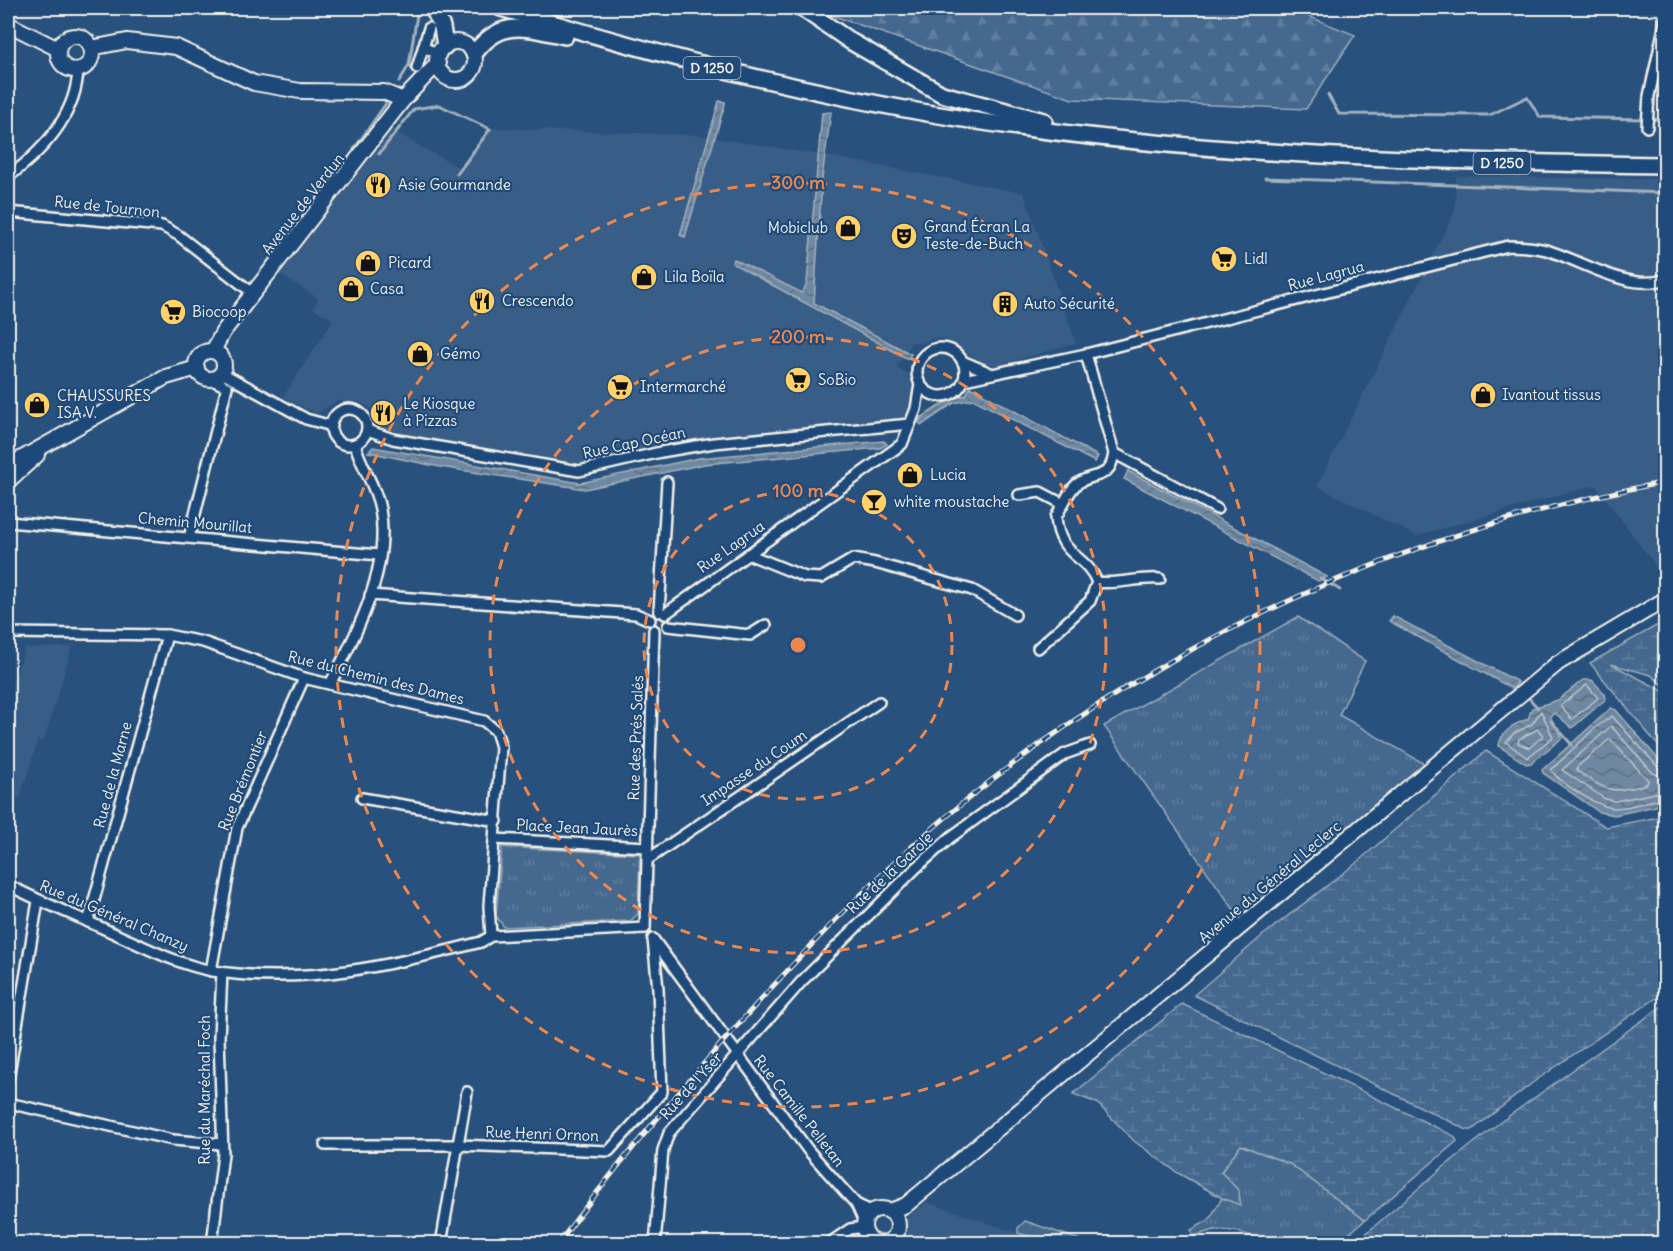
<svg xmlns="http://www.w3.org/2000/svg" width="1673" height="1251" font-family="Delius,sans-serif">
<style>
.built{fill:#375d86}
.grass{fill:url(#grass-tufts);stroke:#9cacbb;stroke-width:1.5}
.forest{fill:url(#forest-firs);stroke:#9cacbb;stroke-width:1.5}
.wetland{fill:url(#wetland-marsh);stroke:#9cacbb;stroke-width:1.5}
.water{fill:url(#water-waves);stroke:#a4b2be;stroke-width:1.5}
.lines{fill:none;stroke-linecap:round;stroke-linejoin:round}
.shore{stroke:#bec7cc;stroke-width:1.5}
.stream{stroke:#a4b2be;stroke-width:3}
.street-casing{stroke:#f4f1e8;stroke-width:14}
.secondary-casing{stroke:#f4f1e8;stroke-width:18}
.primary-casing{stroke:#f4f1e8;stroke-width:20}
.street{stroke:#1f4a7a;stroke-width:9}
.secondary{stroke:#1f4a7a;stroke-width:14}
.primary{stroke:#1f4a7a;stroke-width:15}
.rail-casing{stroke:#f4f1e8;stroke-width:5}
.rail{stroke:#1f4a7a;stroke-width:3;stroke-dasharray:9;stroke-linecap:butt}
.ring{fill:none;stroke:#ec874e;stroke-width:3;stroke-dasharray:10 8}
.labels{text-anchor:middle;stroke-width:4.5;stroke-linejoin:round;paint-order:stroke}
.shield{fill:#1f4a7a;stroke:#b4bfc7;stroke-width:1.5}
.shield-label{font-size:14px;font-weight:bold;fill:#f4f1e8}
.poi-label{font-size:15px;fill:#f4f1e8;stroke:#1f4a7a;text-anchor:start}
.street-label{font-size:15px;fill:#f4f1e8;stroke:#1f4a7a}
.centre{fill:#ec874e;stroke:#1f4a7a;stroke-width:3}
.ring-label{font-size:18px;text-anchor:middle;font-weight:bold;fill:#ec874e;stroke:#1f4a7a;stroke-width:4.5;stroke-linejoin:round;paint-order:stroke}
</style>
<defs>
<pattern id="grass-tufts" width="24" height="20" patternUnits="userSpaceOnUse" patternTransform="scale(1.5)"><rect width="24" height="20" fill="#45688e"/><path d="M3 7l-1-3M5 7V3M7 7l1-3M15 17l-1-3M17 17v-4M19 17l1-3" fill="none" stroke="#607e9e"/></pattern>
<pattern id="forest-firs" width="22" height="20" patternUnits="userSpaceOnUse" patternTransform="scale(1.5)"><rect width="22" height="20" fill="#45688e"/><path d="M5 1l3.5 6h-7zM16 11l3.5 6h-7z" fill="#607e9e"/></pattern>
<pattern id="wetland-marsh" width="20" height="14" patternUnits="userSpaceOnUse" patternTransform="scale(1.5)"><rect width="20" height="14" fill="#45688e"/><path d="M1 5h8M5 5V1M11 12h8M15 12V8" fill="none" stroke="#607e9e"/></pattern>
<pattern id="water-waves" width="16" height="10" patternUnits="userSpaceOnUse" patternTransform="scale(1.5)"><rect width="16" height="10" fill="#6e88a2"/><path d="M0 5q4-4 8 0t8 0" fill="none" stroke="#5f6e7d"/></pattern>
</defs>
<rect width="100%" height="100%" fill="#28517e"/>
<filter id="ink" filterUnits="userSpaceOnUse"><feTurbulence type="fractalNoise" baseFrequency=".0167" numOctaves="2"/><feDisplacementMap in="SourceGraphic" scale="12" xChannelSelector="R" yChannelSelector="G"/><feConvolveMatrix kernelMatrix="1 2 1 2 8 2 1 2 1" color-interpolation-filters="sRGB"/></filter>
<g filter="url(#ink)">
<g class="built">
<path d="M388 128 460 168 491 128 697 135 828 156 1024 193 1076 343 996 366 979 361 945 339H932L921 344 912 342 897 367 912 376 915 397 906 415 899 421 655 448 581 467 398 436 381 427 375 421 371 409 360 402 337 401 316 414 283 397 333 320 313 308 318 298 277 273Z"/>
<path d="M1456 176 1665 179V578L1595 485 1416 536 1317 486 1455 211Z"/>
<path d="M72 647 44 741 38 740 20 798 8 794V697L25 648Z"/>
<path d="M927 1202 1018 1233 1052 1243 900 1244 907 1217Z"/>
</g>
<g class="grass">
<path d="M1298 617 1365 661 1339 715 1425 764 1239 917 1104 726Z"/>
<path d="M502 847 640 854 638 914 630 921 504 927 496 916Z"/>
<path d="M1240 1145 1290 1164 1365 1220 1338 1243H1270L1237 1231 1214 1230 1194 1236 1191 1230 1209 1220 1222 1198 1240 1204 1239 1191 1221 1172Z"/>
<path d="M1025 1221 1089 1243H1052L1018 1233V1228Z"/>
</g>
<path class="forest" d="M823 8H1288L1355 35 1306 109 1072 99 831 15Z"/>
<g class="wetland">
<path d="M1665 621V687L1651 675 1611 664 1665 692V754L1590 663Z"/>
<path d="M1486 751 1606 827 1665 816V992L1535 1081 1472 1130H1467L1194 995 1262 936 1355 864Z"/>
<path d="M1182 1004 1454 1136 1457 1141 1365 1220 1290 1164 1241 1145 1221 1172 1239 1191 1240 1205 1222 1198 1178 1173 1134 1141 1097 1103 1073 1094Z"/>
<path d="M1665 1004V1243L1356 1242 1440 1170 1499 1123Z"/>
</g>
<g class="water">
<path d="M719 101 725 102V104L685 237 680 235Z"/>
<path d="M831 112 822 178 814 303 911 354 908 359 732 263 734 259 802 293 807 283 822 113Z"/>
<path d="M970 387 1098 456 1095 462 973 399 954 403 922 425 919 423 921 418 950 399 966 395Z"/>
<path d="M884 441 887 444 880 448 705 464 585 489 440 467 368 452 373 447 580 483 699 458Z"/>
<path d="M1128 471 1327 577 1318 581 1124 479Z"/>
<path d="M1393 616 1518 682 1513 689 1389 621Z"/>
<path d="M1583 680H1592L1605 694 1606 699 1572 728 1555 713 1550 716 1562 738 1531 763 1526 764 1499 746C1500 732 1516 723 1528 719L1532 708 1558 700Z"/>
<path d="M1611 708 1616 710 1665 767V804L1615 815 1599 812 1543 773 1542 770Z"/>
</g>
<g class="lines">
<g class="shore">
<path d="M1587 685 1598 698 1572 719 1560 706Z"/>
<path d="M1541 711 1553 737 1527 758 1506 742 1513 734 1532 724Z"/>
<path d="M1538 729 1543 736 1529 748 1518 743 1519 739Z"/>
<path d="M1610 739 1648 780 1647 784C1611 795 1607 791 1577 771V767Z"/>
<path d="M1666 770 1659 768 1612 716 1595 728 1551 770C1560 783 1599 808 1615 808 1631 808 1649 800 1666 798"/>
<path d="M1666 778 1653 773 1611 726 1562 770 1605 799 1615 801 1666 791"/>
</g>
<g class="stream">
<path d="M399 82 409 65 418 8"/>
<path d="M1328 95 1339 114 1490 115 1527 97 1540 117 1645 119"/>
<path d="M1654 119 1666 121"/>
<path d="M354 149 387 102"/>
<path d="M379 154 414 109 439 105 490 129 457 174"/>
<path d="M1265 178 1666 193"/>
<path d="M1320 578 1340 590"/>
<path d="M1526 695 1538 708"/>
<path d="M1551 721 1572 745"/>
</g>
<defs>
<g id="street">
<path d="M424 48 439 53"/>
<path d="M417 68 429 28"/>
<path d="M1647 127 1649 96 1666 18"/>
<path d="M8 177C43 151 76 116 78 70"/>
<path d="M8 212 162 226 178 235 254 294"/>
<circle cx="941" cy="372" r="24"/>
<path d="M962 361 990 373"/>
<path d="M222 373 306 419 332 426"/>
<path d="M964 380 1086 354 1508 246C1521 246 1534 247 1546 250 1581 260 1630 293 1666 279"/>
<circle cx="349" cy="427" r="18"/>
<path d="M367 430 393 439 579 471 661 452 714 443 910 424"/>
<path d="M1114 453 1217 509"/>
<path d="M1019 495 1040 492 1063 504C1067 497 1071 489 1077 484 1094 471 1110 482 1114 453L1086 354"/>
<path d="M1063 504 1056 517C1059 557 1086 554 1097 582"/>
<path d="M8 522 379 555"/>
<path d="M189 538 227 387 210 379"/>
<path d="M748 554 805 577 821 578 853 559 875 563 972 590 1015 615"/>
<path d="M370 595 636 614 650 620"/>
<path d="M659 612 667 482"/>
<path d="M665 614 902 444 916 409 920 384"/>
<path d="M668 626 750 635 766 625"/>
<path d="M8 633 167 635 203 642 304 678 484 721 496 731 501 747 489 906 491 936"/>
<path d="M1038 648 1090 601 1097 582C1119 585 1138 577 1160 579"/>
<path d="M330 684C357 634 391 567 380 509 376 486 361 467 355 444"/>
<path d="M362 798 497 821"/>
<path d="M495 839 647 847"/>
<path d="M647 860 879 702"/>
<path d="M8 885C41 902 76 916 111 932 143 946 178 965 213 971 305 986 393 965 481 942L491 936 645 928"/>
<path d="M88 922 167 635"/>
<path d="M645 928 654 630"/>
<path d="M653 939 808 1150 856 1204 871 1211"/>
<path d="M211 971 237 828 304 678"/>
<path d="M8 1079 38 901"/>
<path d="M8 1103 173 1140 222 1144"/>
<path d="M325 1145H458L609 1151 662 1092 658 989 653 939"/>
<path d="M856 1204 864 1222"/>
<path d="M212 1244 223 1154 219 1038 222 972"/>
<path d="M441 1244 467 1092"/>
<path d="M655 1244 663 1150 669 1133 802 981 915 869 951 837 1065 754 1090 745"/>
<path d="M828 1244 850 1229 863 1227"/>
</g>
<g id="secondary">
<path d="M8 24 58 49"/>
<circle cx="75" cy="53" r="17"/>
<circle cx="456" cy="61" r="19"/>
<path d="M91 48 127 41 176 47 254 83 300 91 384 92 403 100"/>
<circle cx="210" cy="365" r="14"/>
<path d="M213 351 223 332 403 100 438 63"/>
<path d="M8 466 166 377 197 368"/>
<path d="M8 481 37 455"/>
<circle cx="881" cy="1226" r="17"/>
<path d="M890 1211 906 1205 1558 663 1666 599"/>
</g>
<g id="primary">
<path d="M433 8 442 27 445 46"/>
<path d="M501 8C642 50 782 88 927 113 1171 155 1419 162 1666 165"/>
<path d="M802 8 850 41 942 94 1044 121"/>
<path d="M474 54C501 17 526 28 565 36"/>
</g>
</defs>
<use href="#street" class="street-casing"/>
<use href="#secondary" class="secondary-casing"/>
<use href="#primary" class="primary-casing"/>
<use href="#street" class="street"/>
<use href="#secondary" class="secondary"/>
<use href="#primary" class="primary"/>
<defs>
<path id="rail" d="M558 1244C609 1174 664 1110 720 1045 780 977 841 911 908 850 1120 659 1385 534 1666 482"/>
</defs>
<use href="#rail" class="rail-casing"/>
<use href="#rail" class="rail"/>
</g>
</g>
<g class="ring">
<circle cx="798" cy="645" r="154"/>
<circle cx="798" cy="645" r="308"/>
<circle cx="798" cy="645" r="462"/>
</g>
<defs>
<symbol id="restaurant-disc" viewBox="-11 -11 22 22"><circle r="9.5" fill="#ffd166" stroke="#1f4a7a"/><path d="M-5-6h1v4h1v-4h1v4h1v-4h1v5L-1.5 .5V6h-2V.5L-5-1ZM5-6V6H3V1.5H1.5Q1.5-4 5-6Z" fill="#111"/></symbol>
<symbol id="shop-disc" viewBox="-11 -11 22 22"><circle r="9.5" fill="#ffd166" stroke="#1f4a7a"/><path d="M-5-2.5h2.3a2.7 3.5 0 0 1 5.4 0H5L5.5 6h-11ZM-1.5-2.5h3a1.5 2.3 0 0 0-3 0Z" fill="#111"/></symbol>
<symbol id="theatre-disc" viewBox="-11 -11 22 22"><circle r="9.5" fill="#ffd166" stroke="#1f4a7a"/><path d="M-5-5.5Q0-4 5-5.5V0Q5 5 0 6Q-5 5-5 0ZM-3.3-2.5H-1v1.5H-3.3ZM1-2.5H3.3v1.5H1ZM-2.8 1Q0 5.5 2.8 1Z" fill="#111"/></symbol>
<symbol id="supermarket-disc" viewBox="-11 -11 22 22"><circle r="9.5" fill="#ffd166" stroke="#1f4a7a"/><path d="M-6-5.5h2.5l.6 2H6L4.5 2H-2.5L-4.4-4H-6ZM-1.5 3.2a1.3 1.3 0 1 0 .1 0ZM3 3.2a1.3 1.3 0 1 0 .1 0Z" fill="#111"/></symbol>
<symbol id="building-disc" viewBox="-11 -11 22 22"><circle r="9.5" fill="#ffd166" stroke="#1f4a7a"/><path d="M-4-6H4V6H1V3H-1V6H-4ZM-2.5-4.3h1.7v1.8h-1.7ZM.8-4.3h1.7v1.8H.8ZM-2.5-1h1.7V.8h-1.7ZM.8-1h1.7V.8H.8Z" fill="#111"/></symbol>
<symbol id="bar-disc" viewBox="-11 -11 22 22"><circle r="9.5" fill="#ffd166" stroke="#1f4a7a"/><path d="M-6-5H6L.8 .8V4.5H3.5V6h-7V4.5H-.8V.8Z" fill="#111"/></symbol>
</defs>
<g fill-rule="evenodd">
<use href="#restaurant-disc" x="363" y="170" width="30" height="30"/>
<use href="#shop-disc" x="833" y="213" width="30" height="30"/>
<use href="#theatre-disc" x="889" y="221" width="30" height="30"/>
<use href="#supermarket-disc" x="1209" y="244" width="30" height="30"/>
<use href="#shop-disc" x="353" y="248" width="30" height="30"/>
<use href="#shop-disc" x="629" y="262" width="30" height="30"/>
<use href="#shop-disc" x="336" y="274" width="30" height="30"/>
<use href="#restaurant-disc" x="467" y="286" width="30" height="30"/>
<use href="#building-disc" x="990" y="289" width="30" height="30"/>
<use href="#supermarket-disc" x="158" y="297" width="30" height="30"/>
<use href="#shop-disc" x="405" y="339" width="30" height="30"/>
<use href="#supermarket-disc" x="783" y="365" width="30" height="30"/>
<use href="#supermarket-disc" x="605" y="372" width="30" height="30"/>
<use href="#shop-disc" x="1468" y="380" width="30" height="30"/>
<use href="#shop-disc" x="22" y="390" width="30" height="30"/>
<use href="#restaurant-disc" x="368" y="398" width="30" height="30"/>
<use href="#shop-disc" x="895" y="460" width="30" height="30"/>
<use href="#bar-disc" x="859" y="487" width="30" height="30"/>
</g>
<g class="labels">
<g class="shield">
<rect x="683.5" y="57" width="57" height="22" rx="4.5"/>
<rect x="1473.5" y="152" width="57" height="22" rx="4.5"/>
</g>
<g class="shield-label">
<text x="712" y="73">D 1250</text>
<text x="1502" y="168">D 1250</text>
</g>
<g class="poi-label">
<text x="398" y="190">Asie Gourmande</text>
<text x="924" y="232">Grand Écran La<tspan x="924" dy="17">Teste-de-Buch</tspan></text>
<text x="828" y="233" text-anchor="end">Mobiclub</text>
<text x="1244" y="264">Lidl</text>
<text x="388" y="268">Picard</text>
<text x="664" y="282">Lila Boïla</text>
<text x="370" y="294">Casa</text>
<text x="502" y="306">Crescendo</text>
<text x="1024" y="309">Auto Sécurité</text>
<text x="192" y="317">Biocoop</text>
<text x="440" y="359">Gémo</text>
<text x="818" y="385">SoBio</text>
<text x="640" y="392">Intermarché</text>
<text x="1502" y="400">Ivantout tissus</text>
<text x="57" y="401">CHAUSSURES<tspan x="57" dy="17">ISA V.</tspan></text>
<text x="403" y="409">Le Kiosque<tspan x="403" dy="17">à Pizzas</tspan></text>
<text x="930" y="480">Lucia</text>
<text x="894" y="507">white moustache</text>
</g>
<g class="street-label">
<text transform="translate(303 204) rotate(-52)" y="5">Avenue de Verdun</text>
<text transform="translate(107 207) rotate(6)" y="5">Rue de Tournon</text>
<text transform="translate(1326 276) rotate(-15)" y="5">Rue Lagrua</text>
<text transform="translate(634 443) rotate(-12)" y="5">Rue Cap Océan</text>
<text transform="translate(195 523) rotate(5)" y="5">Chemin Mourillat</text>
<text transform="translate(731 547) rotate(-35)" y="5">Rue Lagrua</text>
<text transform="translate(376 678) rotate(14)" y="5">Rue du Chemin des Dames</text>
<text transform="translate(636 738) rotate(-88)" y="5">Rue des Prés Salés</text>
<text transform="translate(754 768) rotate(-34)" y="5">Impasse du Coum</text>
<text transform="translate(113 775) rotate(-75)" y="5">Rue de la Marne</text>
<text transform="translate(243 781) rotate(-68)" y="5">Rue Brémontier</text>
<text transform="translate(577 828) rotate(3)" y="5">Place Jean Jaurès</text>
<text transform="translate(890 873) rotate(-43)" y="5">Rue de la Garole</text>
<text transform="translate(1270 882) rotate(-40)" y="5">Avenue du Général Leclerc</text>
<text transform="translate(114 916) rotate(23)" y="5">Rue du Général Chanzy</text>
<text transform="translate(691 1086) rotate(-48)" y="5">Rue de l'Yser</text>
<text transform="translate(205 1090) rotate(-90)" y="5">Rue du Maréchal Foch</text>
<text transform="translate(799 1111) rotate(52)" y="5">Rue Camille Pelletan</text>
<text transform="translate(542 1134) rotate(2)" y="5">Rue Henri Ornon</text>
</g>
</g>
<circle cx="798" cy="645" r="9" class="centre"/>
<g class="ring-label">
<text x="798" y="189">300 m</text>
<text x="798" y="343">200 m</text>
<text x="798" y="497">100 m</text>
</g>
<rect width="1673" height="1251" fill="none" stroke="#1f4a7a" stroke-width="30"/>
<rect x="15" y="15" width="1643" height="1221" fill="none" stroke="#f4f1e8" stroke-width="2" filter="url(#ink)"/>
</svg>
